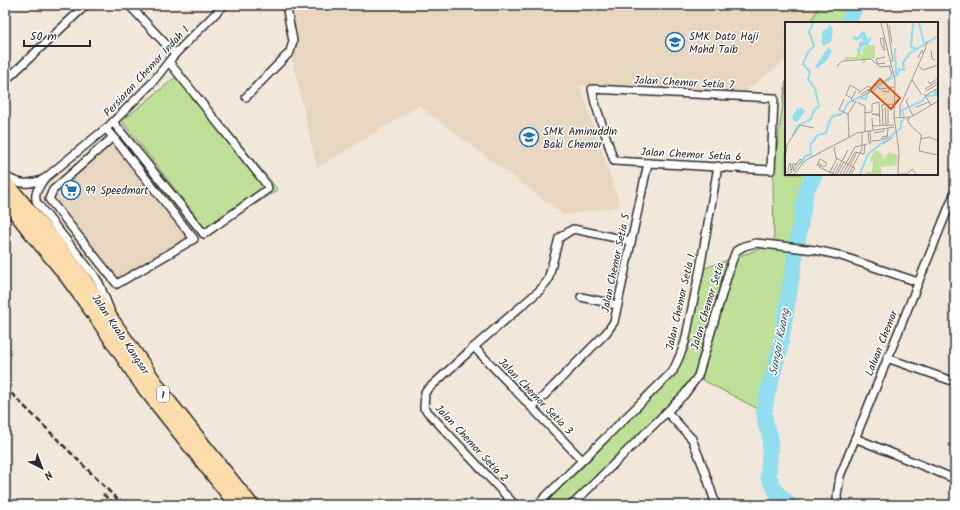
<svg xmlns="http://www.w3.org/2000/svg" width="960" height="510" font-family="Kalam,sans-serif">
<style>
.built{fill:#e7d6c0}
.green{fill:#bfe099;stroke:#758662}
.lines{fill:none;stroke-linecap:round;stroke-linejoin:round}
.river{stroke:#90deef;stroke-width:16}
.street-casing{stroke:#2b2b2b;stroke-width:10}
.highway-casing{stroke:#2b2b2b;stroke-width:17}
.street{stroke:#fff;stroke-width:7}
.highway{stroke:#fddcac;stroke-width:14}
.rail{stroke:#2b2b2b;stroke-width:2.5;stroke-dasharray:6 3;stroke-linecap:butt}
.labels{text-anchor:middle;stroke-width:3;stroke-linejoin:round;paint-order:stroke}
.shield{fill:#fff;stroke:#6b6b6b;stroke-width:1}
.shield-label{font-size:10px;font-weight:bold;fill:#2b2b2b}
.poi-label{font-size:11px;fill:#2b2b2b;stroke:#fff;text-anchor:start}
.street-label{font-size:11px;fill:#2b2b2b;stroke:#fff}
.water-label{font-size:12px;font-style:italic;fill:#496166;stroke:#fff}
.inset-river{fill:none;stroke:#90deef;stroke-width:2}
.inset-road{fill:none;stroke:#a29c94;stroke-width:1}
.view{fill:#df570e;fill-opacity:0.15;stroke:#df570e;stroke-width:2}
.inset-edge{fill:none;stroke:#2b2b2b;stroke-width:2}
</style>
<rect width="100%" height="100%" fill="#f1e7da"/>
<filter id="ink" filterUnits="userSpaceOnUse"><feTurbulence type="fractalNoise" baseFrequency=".025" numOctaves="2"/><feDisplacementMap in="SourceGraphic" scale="8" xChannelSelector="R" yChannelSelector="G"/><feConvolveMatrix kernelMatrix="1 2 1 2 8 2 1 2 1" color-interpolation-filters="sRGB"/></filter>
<g filter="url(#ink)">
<g class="built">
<path d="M280 5H820L810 23H786V60L743 93 580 85 620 206 564 215 419 106 317 168Z"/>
<path d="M122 121 209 233 115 291 44 201V194Z"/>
</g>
<g class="green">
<path d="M820 5H856L848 23H810Z"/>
<path d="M182 72 278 190 209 233 122 121Z"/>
<path d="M786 81V174H815L806 190 799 247 780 348 767 395 764 412 695 376 683 392 660 413 569 505H543L586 464 674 372 702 269 774 244 773 178Z"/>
</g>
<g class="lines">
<g class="river">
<path d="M848 23 856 5"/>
<path d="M790 505 777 493 768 476 770 451V436L766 425 764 412 767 395 780 348 806 190 815 174"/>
</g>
<defs>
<g id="street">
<path d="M129 5 175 54"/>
<path d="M5 81 86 5"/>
<path d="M592 89 774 98 771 170 614 161 595 103Z"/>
<path d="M246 97 290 52 293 41 286 5"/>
<path d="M113 122 204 234 268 189 267 185 169 62"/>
<path d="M106 129 113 137 194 239 117 284 49 199 53 190 113 137"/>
<path d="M5 176C19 185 29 185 44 179L110 125 151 84 175 54 224 5"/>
<path d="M44 179C39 187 33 194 37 203L94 275 99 283 110 310"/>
<path d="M581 297 618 305"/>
<path d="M474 347 582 460"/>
<path d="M887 358 955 382"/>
<path d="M532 408 606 333 614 322 648 163"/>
<path d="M667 412 692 439 704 469 716 505"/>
<path d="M855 438 955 479"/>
<path d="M515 505 424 408 425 392 474 347 540 290 548 280 559 238 573 229 631 241"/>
<path d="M537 505 673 371 681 353 685 342 700 269 718 166"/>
<path d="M572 505 684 395 698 376 731 264 736 251 744 246 756 243 815 250 838 255 918 282"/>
<path d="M838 505 837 496 840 476 955 192"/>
</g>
<g id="highway">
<path d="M5 182 53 240 82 277 165 397 251 505"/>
<path d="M5 199 34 236 63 271 95 315 143 386 237 505"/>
</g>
</defs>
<use href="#street" class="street-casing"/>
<use href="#highway" class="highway-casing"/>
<use href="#street" class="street"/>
<use href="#highway" class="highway"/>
<g class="rail">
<path d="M5 387 123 505"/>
<path d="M103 494 115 505"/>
</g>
</g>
</g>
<defs>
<symbol id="school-ring" viewBox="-11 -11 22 22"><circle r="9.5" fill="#fff" stroke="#1f6fb2" stroke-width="1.5"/><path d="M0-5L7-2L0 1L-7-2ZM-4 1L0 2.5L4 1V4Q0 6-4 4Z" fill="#1f6fb2"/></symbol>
<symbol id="supermarket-ring" viewBox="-11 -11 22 22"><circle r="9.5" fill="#fff" stroke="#1f6fb2" stroke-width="1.5"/><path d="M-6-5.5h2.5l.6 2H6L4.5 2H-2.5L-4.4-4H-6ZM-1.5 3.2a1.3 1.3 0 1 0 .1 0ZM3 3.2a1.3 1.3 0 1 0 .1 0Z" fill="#1f6fb2"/></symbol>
</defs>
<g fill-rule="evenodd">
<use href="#school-ring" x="664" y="31" width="22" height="22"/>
<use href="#school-ring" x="518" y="126" width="22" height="22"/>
<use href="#supermarket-ring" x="60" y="179" width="22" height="22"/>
</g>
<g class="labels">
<rect class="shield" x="157" y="386" width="12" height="16" rx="3"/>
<g class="shield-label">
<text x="163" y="398">1</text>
</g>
<g class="poi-label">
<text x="689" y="40">SMK Dato Haji<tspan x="689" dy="13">Mohd Taib</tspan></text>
<text x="543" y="135">SMK Aminuddin<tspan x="543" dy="13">Baki Chemor</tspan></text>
<text x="85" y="194">99 Speedmart</text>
</g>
<g class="street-label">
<text transform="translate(146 71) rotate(-47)" y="4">Persiaran Chemor Indah 1</text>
<text transform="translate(684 82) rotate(3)" y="4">Jalan Chemor Setia 7</text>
<text transform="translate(691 154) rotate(3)" y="4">Jalan Chemor Setia 6</text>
<text transform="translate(615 263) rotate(-78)" y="4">Jalan Chemor Setia 5</text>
<text transform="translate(680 302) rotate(-77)" y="4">Jalan Chemor Setia 1</text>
<text transform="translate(707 306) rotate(-73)" y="4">Jalan Chemor Setia</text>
<text transform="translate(121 334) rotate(56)" y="4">Jalan Kuala Kangsar</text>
<text transform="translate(881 343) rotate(-68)" y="4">Laluan Chemor</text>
<text transform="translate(536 396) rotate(46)" y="4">Jalan Chemor Setia 3</text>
<text transform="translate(472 443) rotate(47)" y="4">Jalan Chemor Setia 2</text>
</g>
<g class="water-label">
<text transform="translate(779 342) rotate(-79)" y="4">Sungai Kuang</text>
</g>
</g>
<g transform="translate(785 22)">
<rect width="153" height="153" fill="#f1e7da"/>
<path d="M87 23 90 24V36L81 37 80 41H77V37L60 38V35H71L72 30 77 33 78 24ZM91 128 98 133V138L104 130 113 133 112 143 96 145V152H81V150H87L88 141 87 139 85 140 86 135Z" fill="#bfe099"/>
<path d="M44 1 48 8 46 20 37 24V9L44 5ZM79 9 83 17 87 15 83 23 77 24 75 33 71 27 74 26V20H77L78 15 71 19 67 14 74 15 75 11ZM43 25 47 29 42 38 33 46 30 45ZM14 85V88L16 86 20 89 12 100 8 98 7 94Z" fill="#90deef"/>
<path class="inset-river" d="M128 1 126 25 131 27M134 1 139 21M110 26 111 52M7 114 13 104 26 97 29 88 34 84 30 67 23 57 25 50 18 42 23 30 29 24 24 10 28 1M16 142 20 134 26 133 25 123 33 113 41 111 44 100 48 94 57 92 63 81 74 75 81 77 82 72 113 52 114 47 119 48 118 41 124 32 153 14M75 152 83 132 116 106V100L119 97 117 88 137 79 141 74 151 73 150 69H153"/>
<path class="inset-road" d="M96 1 110 58 109 95 114 129 113 152M102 1 108 39H105M104 3 107 21M97 27 100 28 99 25V21L98 16 95 17 97 25H99M146 28 147 37 150 38M100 35 91 37 93 42 100 41M133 36 137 28 138 31M52 44 57 39 86 37 95 45 106 44M134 44 138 48 153 43M127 58 137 73M143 59 145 62 153 56M91 63 95 67 109 65M140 67 153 59M97 69 104 70V65M141 69 153 62M73 71 83 64 85 66M139 72 146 83M75 73 104 56 107 52 104 44M140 74 153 66M76 75 84 70 83 67M66 76 61 73 65 63 75 69M124 76 121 79 128 94M59 77 54 88 63 92M72 80 80 84V110M70 81 66 77 71 69M87 82 94 80 95 103M100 85 101 103M103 85V102M131 85 144 80M79 91 87 90V82M95 92H87L95 94M115 95V84L140 28 142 19M87 96 88 108M109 96 126 95 153 79M125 96 122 97 125 103 136 113 137 117 144 115 153 119M98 103 97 83 108 82M87 104 109 103M83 109 84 121H86L85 109M89 111 99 109 98 107M136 115 134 129 153 133M64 116 63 92 71 79M97 117 102 116 103 106M87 119 97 118V115L102 114M98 122 108 115M49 125 51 136 70 146 66 152M75 131 79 132 80 122M0 137 2 123 15 103 29 106M33 141 39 145 42 141 35 137 32 143 36 144M12 142H7L9 149 17 138 15 137M34 145 49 152M3 147 5 141 7 150 3 152M45 150 52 136M0 151 9 145 15 137M9 152 21 138 72 111 109 105M47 152 53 141M50 152 63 128M52 152 59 140M55 152 70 125 82 122M58 152 70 130 75 131M61 152 72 130M64 152 77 127V111M114 152H122L127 147 131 152"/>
<path class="view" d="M95 57 115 76 106 87 85 68Z"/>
<rect width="153" height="153" class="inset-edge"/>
</g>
<rect width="960" height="510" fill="none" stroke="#fff" stroke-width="20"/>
<rect x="10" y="10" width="940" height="490" fill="none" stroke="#2b2b2b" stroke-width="1.5" filter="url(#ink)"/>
<g transform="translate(42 468) rotate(138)" stroke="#ffffff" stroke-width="3" paint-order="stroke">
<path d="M0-3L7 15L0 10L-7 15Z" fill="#2b2b2b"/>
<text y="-6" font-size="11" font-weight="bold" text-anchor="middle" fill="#2b2b2b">N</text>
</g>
<path d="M24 40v6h66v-6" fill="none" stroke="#2b2b2b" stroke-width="2"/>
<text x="30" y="40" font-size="12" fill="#2b2b2b" stroke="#ffffff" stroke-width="3" paint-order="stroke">50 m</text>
</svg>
